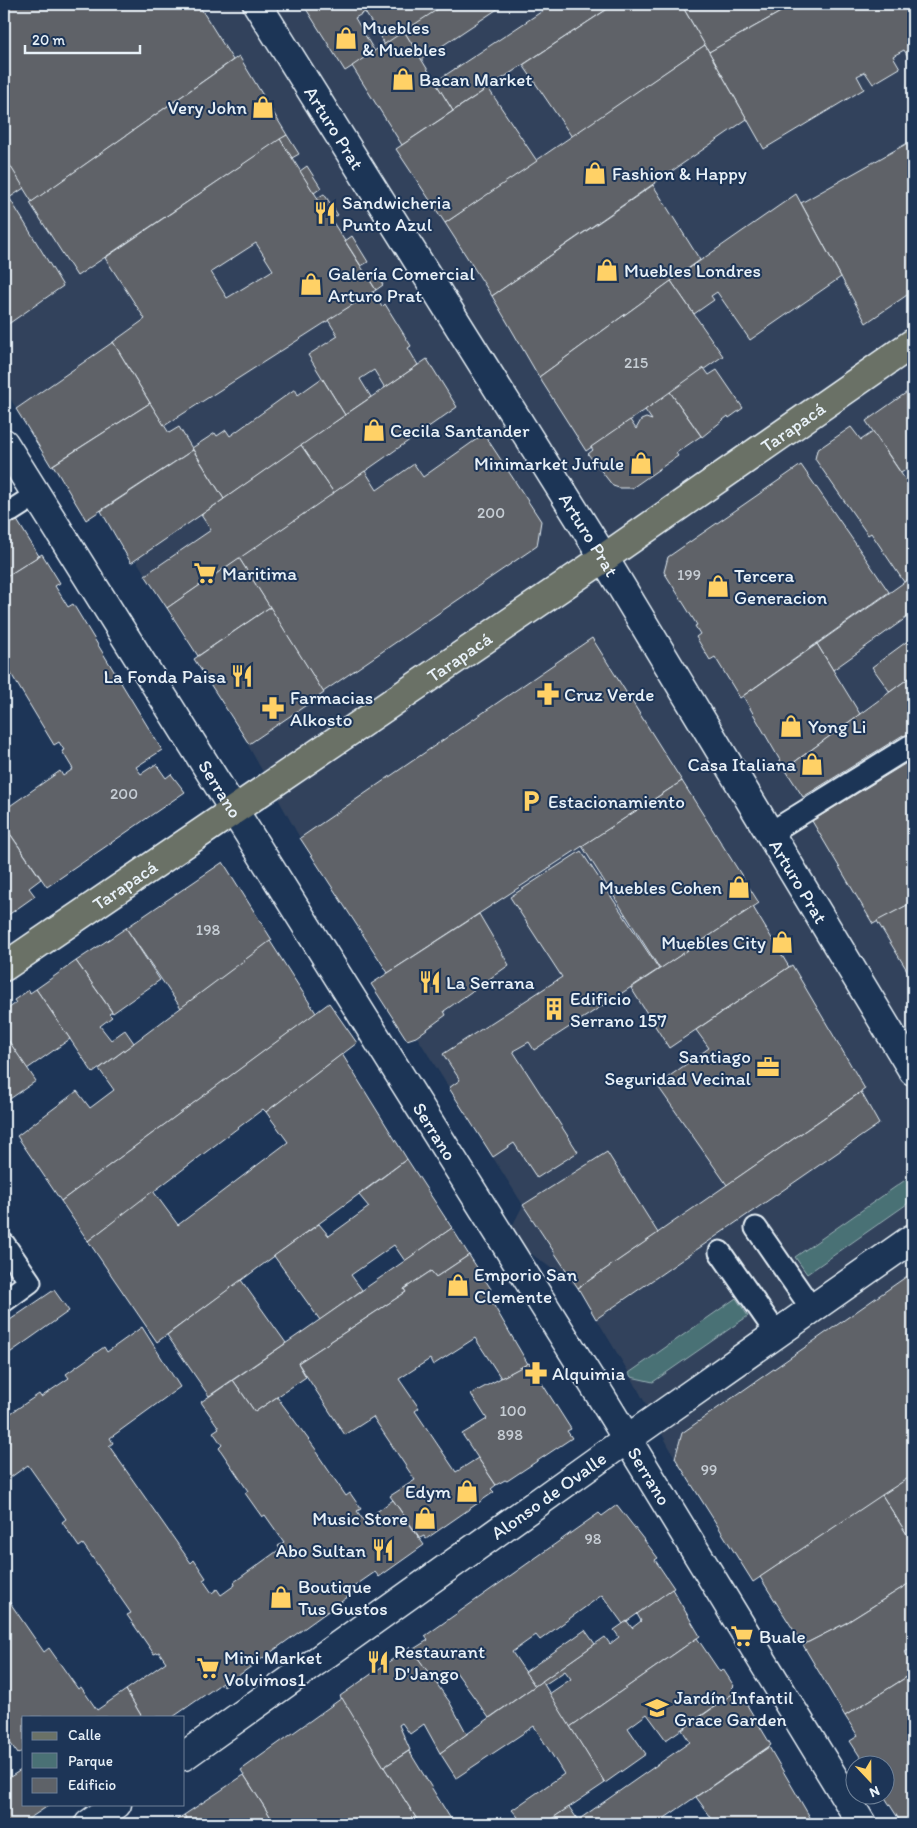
<svg xmlns="http://www.w3.org/2000/svg" width="917" height="1828" font-family="Itim,sans-serif">
<style>
.built{fill:#30425c}
.green{fill:#4a7175;stroke:#99b1b6}
.building{fill:#5e6268;stroke:#e8f1f8;fill-rule:evenodd}
.lines{fill:none;stroke-linecap:round;stroke-linejoin:round}
.service-casing{stroke:#e8f1f8;stroke-width:25}
.minor-casing{stroke:#e8f1f8;stroke-width:31}
.primary-casing{stroke:#e8f1f8;stroke-width:31}
.service{stroke:#1d3557;stroke-width:21}
.minor{stroke:#1d3557;stroke-width:28}
.primary{stroke:#6a7166;stroke-width:28}
.labels{text-anchor:middle;stroke-width:4;stroke-linejoin:round;paint-order:stroke}
.number-label{font-size:16px;fill:#c6cdd4}
.poi-label{font-size:19px;fill:#e8f1f8;stroke:#1d3557;text-anchor:start}
.street-label{font-size:19px;fill:#e8f1f8;stroke:#1d3557}
</style>
<rect width="100%" height="100%" fill="#1d3557"/>
<filter id="ink" filterUnits="userSpaceOnUse"><feTurbulence type="fractalNoise" baseFrequency=".02" numOctaves="2"/><feDisplacementMap in="SourceGraphic" scale="10" xChannelSelector="R" yChannelSelector="G"/><feConvolveMatrix kernelMatrix="1 2 1 2 8 2 1 2 1" color-interpolation-filters="sRGB"/></filter>
<g filter="url(#ink)">
<path class="built" d="M4 4H913V1824H905L885 1793 884 1766 867 1765 850 1741 858 1736 803 1645 760 1577 753 1582 675 1458 629 1373 578 1288 507 1236 523 1205 417 1037 407 1040 371 984 388 973 300 838 198 656 136 560 131 563 101 511 86 520 4 389Z"/>
<g class="green">
<path d="M911 1176 913 1184 907 1204 807 1274 795 1257Z"/>
<path d="M736 1298 748 1316 653 1382 631 1377 629 1373Z"/>
</g>
<g class="building">
<path d="M4 4H198L233 60 32 202 4 157Z"/>
<path d="M303 4H446L385 45 365 12 355 18 375 52 345 71Z"/>
<path d="M446 4H505L421 60 404 31Z"/>
<path d="M553 4H615L453 111 435 82Z"/>
<path d="M615 4H681L705 45 572 137 523 65Z"/>
<path d="M693 4H795L709 52 684 9Z"/>
<path d="M795 4H810L812 8 820 4H913V60L911 61 904 50 893 56 900 68 873 84 865 72 857 76 864 89 764 149 709 52Z"/>
<path d="M404 31 453 111 402 145 352 66Z"/>
<path d="M705 45 747 119 492 296 445 223Z"/>
<path d="M239 56 287 135 77 276 30 203Z"/>
<path d="M488 88 537 161 445 223 396 149Z"/>
<path d="M287 135 299 154 292 158 280 139Z"/>
<path d="M280 139 376 290 164 426 113 342 145 319 105 258ZM256 243 273 270 227 298 211 272Z"/>
<path d="M913 140V291L866 323 801 203Z"/>
<path d="M6 159 24 188 9 198 4 189Z"/>
<path d="M307 166 321 188 314 193 300 171Z"/>
<path d="M653 185 700 260 539 377 492 296Z"/>
<path d="M4 189 63 286 4 327Z"/>
<path d="M324 194 338 215 331 219 317 198Z"/>
<path d="M796 194 841 277 750 340 717 292 711 296 714 300 694 314 671 281Z"/>
<path d="M352 236 368 262 361 266 345 241Z"/>
<path d="M375 272 383 285 376 290 368 277Z"/>
<path d="M671 281 723 356 586 451 539 377Z"/>
<path d="M373 292 382 307 385 304 411 346 408 348 418 365 385 388 374 370 360 379 371 397 345 415 308 355 338 336 328 320Z"/>
<path d="M113 342 150 403 51 466 16 409Z"/>
<path d="M427 359 457 407 334 493 301 445Z"/>
<path d="M704 368 709 375 717 370 743 408 729 418 728 416 702 437 670 392Z"/>
<path d="M322 378 345 415 224 499 192 448 215 433 217 436 226 430 230 436 295 389 298 395Z"/>
<path d="M913 388V465L901 473 866 421Z"/>
<path d="M670 392 701 436 676 453 678 456 632 488H619L613 486 588 454 593 450 591 447 630 420 636 429 641 420 646 418 652 420 645 410Z"/>
<path d="M150 403 169 433 179 427 193 450 86 520 53 465Z"/>
<path d="M851 427 861 440 873 432 913 491V576L904 582 871 533 868 535 815 459 817 450Z"/>
<path d="M484 434 541 521 537 546 323 692 239 558 365 471 377 490 414 464 423 477Z"/>
<path d="M301 445 334 493 167 608 145 575 211 530 201 515Z"/>
<path d="M193 450 224 499 131 563 101 511Z"/>
<path d="M801 465 889 592 740 698 715 657 710 660 696 637 700 634 695 626 697 625 664 572 668 557Z"/>
<path d="M4 499 39 556 4 578Z"/>
<path d="M42 554 60 583 55 586 68 607 73 604 162 750 136 767 141 774 156 764 166 778 171 774 185 792 47 887 4 825V810L60 771 63 776 73 769 62 751 64 750 59 742 54 745 4 662V578Z"/>
<path d="M239 558 270 607 198 656 167 608Z"/>
<path d="M913 576V613L833 670 817 644Z"/>
<path d="M270 607 324 693 249 744 194 659Z"/>
<path d="M913 637V675L890 692 872 667Z"/>
<path d="M592 638 682 781 388 973 300 838Z"/>
<path d="M817 644 860 714 785 769 743 696Z"/>
<path d="M913 675V750L903 735 803 797 785 769Z"/>
<path d="M913 759V902L873 924 812 821Z"/>
<path d="M682 781 759 903 660 969 582 846Z"/>
<path d="M4 825 41 879 29 888 35 896 4 918Z"/>
<path d="M581 851 659 969 534 1050 529 1042 513 1051 578 1152 537 1178 514 1143 493 1157 449 1088 460 1080 443 1054 562 977 510 897Z"/>
<path d="M223 862 272 940 181 1008 126 928Z"/>
<path d="M913 902V980L877 921Z"/>
<path d="M753 907 789 967 669 1048 631 988Z"/>
<path d="M479 914 509 965 444 1011 446 1015 416 1037 407 1040 371 984Z"/>
<path d="M126 928 160 980 113 1013 76 961Z"/>
<path d="M270 941 316 1013 61 1201 17 1136 77 1091 90 1108 114 1090 99 1069Z"/>
<path d="M76 961 112 1012 109 1014 112 1017 100 1026 111 1040 125 1030 134 1043 93 1073 36 989Z"/>
<path d="M792 965 865 1089 727 1185 657 1085 709 1048 696 1030Z"/>
<path d="M36 989 70 1039 27 1069 4 1034V1012L16 1003 14 1000 29 990 30 993Z"/>
<path d="M329 1003 357 1043 266 1112 263 1109 88 1241 61 1201Z"/>
<path d="M4 1034 36 1081 4 1103Z"/>
<path d="M342 1054 407 1159 157 1342 88 1241 153 1191 178 1225 288 1142 266 1112Z"/>
<path d="M861 1092 879 1124 596 1319 578 1288Z"/>
<path d="M607 1152 658 1233 578 1288 523 1205Z"/>
<path d="M407 1159 452 1228 405 1261 394 1245 351 1275 362 1290 320 1320 274 1256 319 1224 329 1236 369 1207 359 1195Z"/>
<path d="M452 1228 469 1255 436 1277 431 1271 404 1289 406 1292 298 1363 306 1377 255 1412 233 1380Z"/>
<path d="M469 1255 491 1289 486 1292 528 1364 501 1378 475 1338 433 1365 430 1359 399 1379 419 1408 415 1411 456 1472 478 1458 496 1485 491 1489 494 1492 426 1539 424 1536 420 1538 390 1496 415 1480 373 1417 345 1435 298 1363 406 1292 404 1289 431 1271 436 1277Z"/>
<path d="M913 1272V1475L753 1582 675 1458 682 1433Z"/>
<path d="M241 1280 286 1343 209 1396 167 1335Z"/>
<path d="M54 1290 69 1311 4 1357V1324Z"/>
<path d="M142 1327 180 1387 110 1438 113 1443 109 1446 191 1563 194 1560 206 1578 203 1580 212 1593 217 1589 221 1595 235 1585 234 1582 280 1549 278 1546 284 1542 265 1515 262 1517 245 1493 248 1491 219 1448 222 1445 213 1432 219 1428 201 1402 233 1380 255 1412 277 1397 317 1451 316 1452 346 1496 350 1493 361 1509 357 1511 364 1521 393 1500 424 1545 379 1577 375 1572 349 1590 352 1594 224 1686 222 1683 173 1717H142L126 1690 166 1662 159 1652 154 1654 127 1615 131 1613 83 1544 79 1547 62 1522 66 1519 28 1465 4 1482V1423L10 1418 8 1415 39 1394 41 1397 69 1378 66 1374 104 1347 107 1352Z"/>
<path d="M529 1363 571 1429 567 1431 572 1438 507 1481 505 1480 496 1485 462 1434 487 1419 471 1394Z"/>
<path d="M913 1475V1544L882 1495Z"/>
<path d="M882 1495 913 1544V1581L846 1623 803 1645 760 1577Z"/>
<path d="M617 1505 658 1558 655 1560 674 1588 623 1624 602 1595 540 1640 536 1635 512 1652 535 1686 489 1718 456 1672 437 1685 412 1650 428 1640 425 1636 599 1513 602 1516Z"/>
<path d="M913 1581V1647L905 1652 913 1665V1673L845 1716 803 1645 846 1623Z"/>
<path d="M672 1589 700 1636 570 1727 549 1694 571 1679 565 1671 544 1685 542 1681 605 1637 610 1644 619 1637 614 1630 627 1621 632 1628 641 1621 637 1614Z"/>
<path d="M4 1594 44 1652 49 1648 78 1689 81 1687 97 1710 126 1690 142 1717H24V1753L22 1751 18 1754 4 1734Z"/>
<path d="M585 1630 595 1644 535 1686 525 1672Z"/>
<path d="M697 1638 720 1672 723 1669 734 1686 731 1689 734 1693 666 1740 647 1714 628 1728 646 1754 605 1783 570 1727Z"/>
<path d="M410 1647 449 1701 467 1734 440 1753 424 1724 410 1734 402 1723 399 1725 410 1750 384 1767 340 1696Z"/>
<path d="M913 1673V1824H902L884 1796V1766H866L850 1741 858 1736 845 1716Z"/>
<path d="M542 1681 605 1783 544 1824H508L518 1817 512 1810 564 1774 534 1726 456 1778 440 1753Z"/>
<path d="M738 1690 771 1745 656 1824H544L569 1807 578 1820 690 1742 682 1730Z"/>
<path d="M342 1698 384 1767 420 1824H275L244 1775 241 1770Z"/>
<path d="M769 1747 814 1824H716L696 1797Z"/>
<path d="M409 1751 454 1824H420L384 1767Z"/>
<path d="M24 1768V1804H51L24 1822 26 1824H4V1781Z"/>
<path d="M244 1775 275 1824H190L184 1815Z"/>
<path d="M184 1815 190 1824H171Z"/>
</g>
<g class="lines">
<defs>
<g id="service">
<path d="M11 511 36 495"/>
<path d="M770 833 910 746"/>
<path d="M756 1228 812 1309"/>
<path d="M4 1244 30 1282 4 1301"/>
<path d="M720 1252 777 1334"/>
</g>
<g id="minor">
<path id="s1" d="M257 4 604 558 913 1071"/>
<path id="s2" d="M4 443 602 1398 862 1824"/>
<path id="s3" d="M184 1756 627 1439 913 1238"/>
<path d="M89 1824 117 1804"/>
</g>
<g id="primary">
<path id="s4" d="M4 967 604 558 913 343"/>
</g>
</defs>
<use href="#service" class="service-casing"/>
<use href="#minor" class="minor-casing"/>
<use href="#primary" class="primary-casing"/>
<use href="#service" class="service"/>
<use href="#minor" class="minor"/>
<use href="#primary" class="primary"/>
</g>
</g>
<defs>
<symbol id="shop-bare" viewBox="-9 -9 18 18"><path d="M-5-2.5h2.3a2.7 3.5 0 0 1 5.4 0H5L5.5 6h-11ZM-1.5-2.5h3a1.5 2.3 0 0 0-3 0Z" fill="#ffd166" stroke="#1d3557" stroke-width="2.5" paint-order="stroke"/></symbol>
<symbol id="restaurant-bare" viewBox="-9 -9 18 18"><path d="M-5-6h1v4h1v-4h1v4h1v-4h1v5L-1.5 .5V6h-2V.5L-5-1ZM5-6V6H3V1.5H1.5Q1.5-4 5-6Z" fill="#ffd166" stroke="#1d3557" stroke-width="2.5" paint-order="stroke"/></symbol>
<symbol id="supermarket-bare" viewBox="-9 -9 18 18"><path d="M-6-5.5h2.5l.6 2H6L4.5 2H-2.5L-4.4-4H-6ZM-1.5 3.2a1.3 1.3 0 1 0 .1 0ZM3 3.2a1.3 1.3 0 1 0 .1 0Z" fill="#ffd166" stroke="#1d3557" stroke-width="2.5" paint-order="stroke"/></symbol>
<symbol id="pharmacy-bare" viewBox="-9 -9 18 18"><path d="M-2-6h4v4h4v4h-4v4h-4v-4h-4v-4h4Z" fill="#ffd166" stroke="#1d3557" stroke-width="2.5" paint-order="stroke"/></symbol>
<symbol id="parking-bare" viewBox="-9 -9 18 18"><path d="M-3.5-5.5H1a3.5 3.5 0 0 1 0 7H-1V5.5H-3.5ZM-1-3.4V-.6H.8a1.4 1.4 0 0 0 0-2.8Z" fill="#ffd166" stroke="#1d3557" stroke-width="2.5" paint-order="stroke"/></symbol>
<symbol id="building-bare" viewBox="-9 -9 18 18"><path d="M-4-6H4V6H1V3H-1V6H-4ZM-2.5-4.3h1.7v1.8h-1.7ZM.8-4.3h1.7v1.8H.8ZM-2.5-1h1.7V.8h-1.7ZM.8-1h1.7V.8H.8Z" fill="#ffd166" stroke="#1d3557" stroke-width="2.5" paint-order="stroke"/></symbol>
<symbol id="office-bare" viewBox="-9 -9 18 18"><path d="M-6-3h4V-5.5h4V-3h4V5H-6ZM-1-4.5V-3h2v-1.5ZM-6 0V1H6V0Z" fill="#ffd166" stroke="#1d3557" stroke-width="2.5" paint-order="stroke"/></symbol>
<symbol id="school-bare" viewBox="-9 -9 18 18"><path d="M0-5L7-2L0 1L-7-2ZM-4 1L0 2.5L4 1V4Q0 6-4 4Z" fill="#ffd166" stroke="#1d3557" stroke-width="2.5" paint-order="stroke"/></symbol>
</defs>
<g fill-rule="evenodd">
<use href="#shop-bare" x="330" y="22" width="32" height="32"/>
<use href="#shop-bare" x="387" y="63" width="32" height="32"/>
<use href="#shop-bare" x="247" y="91" width="32" height="32"/>
<use href="#shop-bare" x="579" y="157" width="32" height="32"/>
<use href="#restaurant-bare" x="309" y="197" width="32" height="32"/>
<use href="#shop-bare" x="591" y="254" width="32" height="32"/>
<use href="#shop-bare" x="295" y="268" width="32" height="32"/>
<use href="#shop-bare" x="358" y="414" width="32" height="32"/>
<use href="#shop-bare" x="625" y="447" width="32" height="32"/>
<use href="#supermarket-bare" x="189" y="557" width="32" height="32"/>
<use href="#shop-bare" x="702" y="570" width="32" height="32"/>
<use href="#restaurant-bare" x="226" y="660" width="32" height="32"/>
<use href="#pharmacy-bare" x="532" y="678" width="32" height="32"/>
<use href="#pharmacy-bare" x="257" y="692" width="32" height="32"/>
<use href="#shop-bare" x="775" y="710" width="32" height="32"/>
<use href="#shop-bare" x="796" y="748" width="32" height="32"/>
<use href="#parking-bare" x="515" y="785" width="32" height="32"/>
<use href="#shop-bare" x="723" y="871" width="32" height="32"/>
<use href="#shop-bare" x="766" y="926" width="32" height="32"/>
<use href="#restaurant-bare" x="414" y="966" width="32" height="32"/>
<use href="#building-bare" x="538" y="993" width="32" height="32"/>
<use href="#office-bare" x="752" y="1051" width="32" height="32"/>
<use href="#shop-bare" x="442" y="1269" width="32" height="32"/>
<use href="#pharmacy-bare" x="520" y="1357" width="32" height="32"/>
<use href="#shop-bare" x="451" y="1475" width="32" height="32"/>
<use href="#shop-bare" x="409" y="1502" width="32" height="32"/>
<use href="#restaurant-bare" x="367" y="1534" width="32" height="32"/>
<use href="#shop-bare" x="265" y="1581" width="32" height="32"/>
<use href="#supermarket-bare" x="726" y="1620" width="32" height="32"/>
<use href="#restaurant-bare" x="362" y="1646" width="32" height="32"/>
<use href="#supermarket-bare" x="192" y="1652" width="32" height="32"/>
<use href="#school-bare" x="641" y="1692" width="32" height="32"/>
</g>
<g class="labels">
<g class="number-label">
<text x="636" y="368">215</text>
<text x="491" y="518">200</text>
<text x="689" y="580">199</text>
<text x="124" y="799">200</text>
<text x="208" y="935">198</text>
<text x="513" y="1416">100</text>
<text x="510" y="1440">898</text>
<text x="709" y="1475">99</text>
<text x="593" y="1544">98</text>
</g>
<g class="poi-label">
<text x="362" y="34">Muebles<tspan x="362" dy="22">&amp; Muebles</tspan></text>
<text x="419" y="86">Bacan Market</text>
<text x="247" y="114" text-anchor="end">Very John</text>
<text x="612" y="180">Fashion &amp; Happy</text>
<text x="342" y="209">Sandwicheria<tspan x="342" dy="22">Punto Azul</tspan></text>
<text x="624" y="277">Muebles Londres</text>
<text x="328" y="280">Galería Comercial<tspan x="328" dy="22">Arturo Prat</tspan></text>
<text x="390" y="437">Cecila Santander</text>
<text x="624" y="470" text-anchor="end">Minimarket Jufule</text>
<text x="222" y="580">Maritima</text>
<text x="734" y="582">Tercera<tspan x="734" dy="22">Generacion</tspan></text>
<text x="226" y="683" text-anchor="end">La Fonda Paisa</text>
<text x="564" y="701">Cruz Verde</text>
<text x="290" y="704">Farmacias<tspan x="290" dy="22">Alkosto</tspan></text>
<text x="808" y="733">Yong Li</text>
<text x="796" y="771" text-anchor="end">Casa Italiana</text>
<text x="548" y="808">Estacionamiento</text>
<text x="722" y="894" text-anchor="end">Muebles Cohen</text>
<text x="766" y="949" text-anchor="end">Muebles City</text>
<text x="446" y="989">La Serrana</text>
<text x="570" y="1005">Edificio<tspan x="570" dy="22">Serrano 157</tspan></text>
<text x="751" y="1063" text-anchor="end">Santiago<tspan x="751" dy="22">Seguridad Vecinal</tspan></text>
<text x="474" y="1281">Emporio San<tspan x="474" dy="22">Clemente</tspan></text>
<text x="552" y="1380">Alquimia</text>
<text x="451" y="1498" text-anchor="end">Edym</text>
<text x="408" y="1525" text-anchor="end">Music Store</text>
<text x="366" y="1557" text-anchor="end">Abo Sultan</text>
<text x="298" y="1593">Boutique<tspan x="298" dy="22">Tus Gustos</tspan></text>
<text x="759" y="1643">Buale</text>
<text x="394" y="1658">Restaurant<tspan x="394" dy="22">D'Jango</tspan></text>
<text x="224" y="1664">Mini Market<tspan x="224" dy="22">Volvimos1</tspan></text>
<text x="674" y="1704">Jardín Infantil<tspan x="674" dy="22">Grace Garden</tspan></text>
</g>
<g class="street-label">
<text dy="7" stroke="none"><textPath href="#s1" startOffset="146">Arturo Prat</textPath></text>
<text dy="7" stroke="none"><textPath href="#s4" startOffset="956">Tarapacá</textPath></text>
<text dy="7" stroke="none"><textPath href="#s1" startOffset="626">Arturo Prat</textPath></text>
<text dy="7" stroke="none"><textPath href="#s4" startOffset="551">Tarapacá</textPath></text>
<text dy="7" stroke="none"><textPath href="#s2" startOffset="408">Serrano</textPath></text>
<text dy="7" stroke="none"><textPath href="#s1" startOffset="1031">Arturo Prat</textPath></text>
<text dy="7" stroke="none"><textPath href="#s4" startOffset="146">Tarapacá</textPath></text>
<text dy="7" stroke="none"><textPath href="#s2" startOffset="812">Serrano</textPath></text>
<text dy="7" stroke="none"><textPath href="#s2" startOffset="1218">Serrano</textPath></text>
<text dy="7" stroke="none"><textPath href="#s3" startOffset="448">Alonso de Ovalle</textPath></text>
</g>
</g>
<rect width="917" height="1828" fill="none" stroke="#1d3557" stroke-width="20"/>
<rect x="10" y="10" width="897" height="1808" fill="none" stroke="#e8f1f8" stroke-width="2" filter="url(#ink)"/>
<rect x="22" y="1716" width="162" height="90" fill="#1d3557" stroke="#6e8097"/>
<rect x="32" y="1732" width="25" height="8" fill="#6a7166" stroke="#6e8097"/>
<text x="68" y="1740" font-size="15" fill="#e8f1f8">Calle</text>
<rect x="32" y="1753" width="25" height="15" fill="#4a7175" stroke="#6e8097"/>
<text x="68" y="1766" font-size="15" fill="#e8f1f8">Parque</text>
<rect x="32" y="1778" width="25" height="15" fill="#5e6268" stroke="#6e8097"/>
<text x="68" y="1790" font-size="15" fill="#e8f1f8">Edificio</text>
<g transform="translate(870 1780) rotate(158)"><circle r="24" fill="#1d3557" stroke="#6e8097"/>
<path d="M0-4L9 19L0 12L-9 19Z" fill="#ffd166"/>
<text y="-8" font-size="14" font-weight="bold" text-anchor="middle" fill="#e8f1f8">N</text>
</g>
<path d="M25 45v8h115v-8" fill="none" stroke="#e8f1f8" stroke-width="2.5"/>
<text x="32" y="45" font-size="15" fill="#e8f1f8" stroke="#1d3557" stroke-width="4" paint-order="stroke">20 m</text>
</svg>
